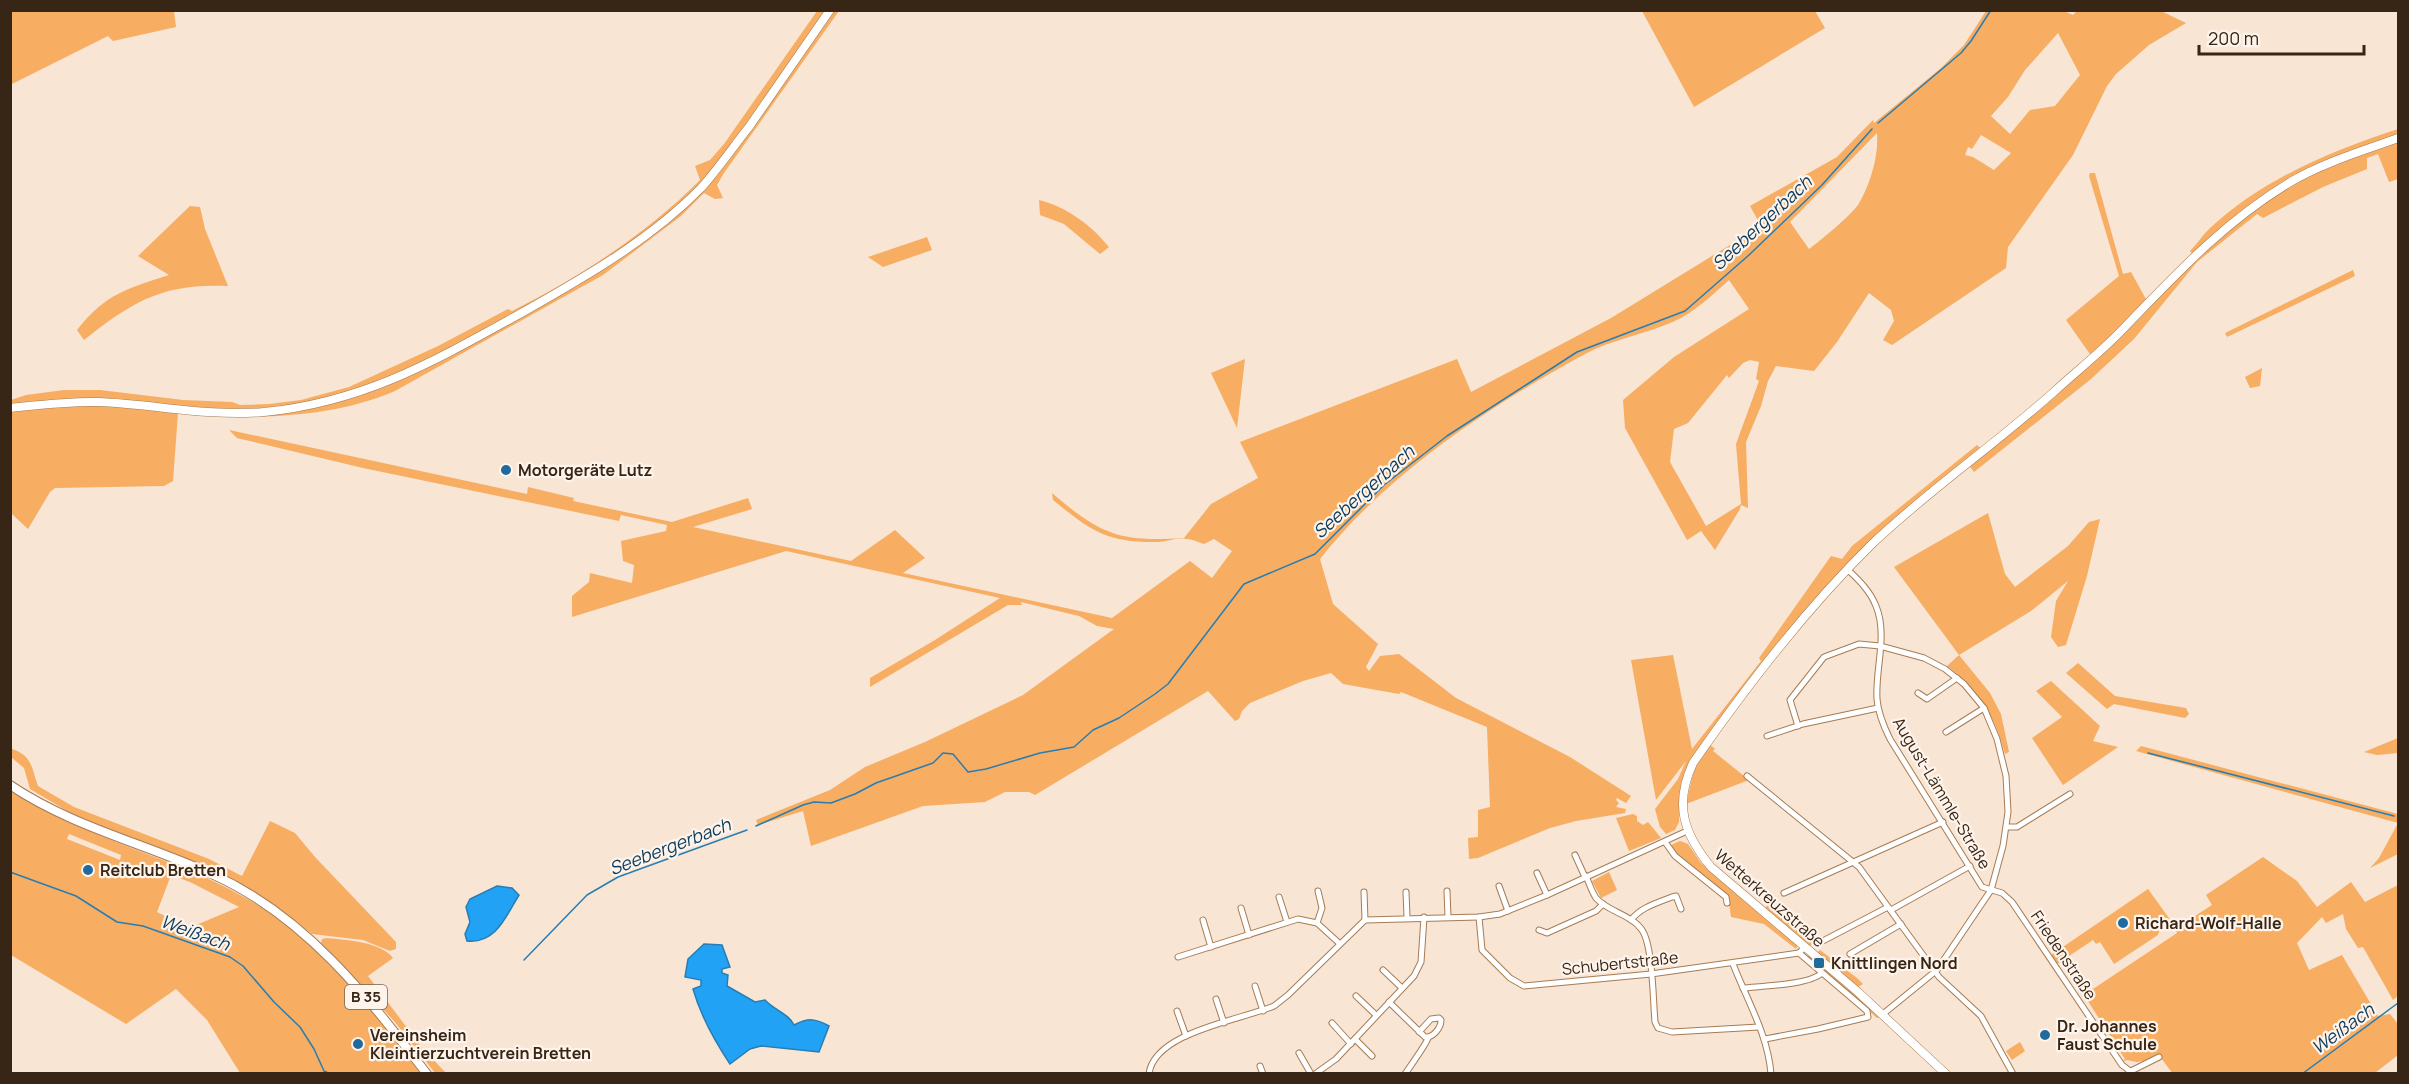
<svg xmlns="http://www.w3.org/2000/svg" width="2409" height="1084" font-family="Manrope,sans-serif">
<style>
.green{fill:#f7ad62;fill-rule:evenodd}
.water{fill:#21a2f5;stroke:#287db2;stroke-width:1.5}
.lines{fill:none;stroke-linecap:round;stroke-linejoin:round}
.stream{stroke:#287db2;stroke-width:1.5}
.street-casing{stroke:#a67c54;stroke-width:7}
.secondary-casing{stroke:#a67c54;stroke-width:9}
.primary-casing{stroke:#a67c54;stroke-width:10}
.street{stroke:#fff;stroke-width:5}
.secondary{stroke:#fff;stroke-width:8}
.primary{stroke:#fff;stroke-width:8}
.poi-dot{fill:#216a9e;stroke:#fef4ec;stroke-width:2}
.labels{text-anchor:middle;stroke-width:4.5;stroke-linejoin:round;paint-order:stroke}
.shield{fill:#fef4ec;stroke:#736456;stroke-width:1.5}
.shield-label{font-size:15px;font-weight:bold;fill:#372615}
.poi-label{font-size:16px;font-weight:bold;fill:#372615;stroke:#fef4ec;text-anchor:start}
.street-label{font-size:16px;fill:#372615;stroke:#fef4ec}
.water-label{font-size:18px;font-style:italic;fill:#0c3c5d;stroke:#fef4ec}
</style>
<rect width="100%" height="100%" fill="#f8e5d4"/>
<g class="green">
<path d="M10 11H174L176 27 113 41 108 36 12 84Z"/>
<path d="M817 11H839L724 173 717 185 723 198 715 199 704 193 681 216 603 275 395 391C343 413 290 417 235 417L238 415 316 406V403C386 388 446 355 508 321 577 282 645 242 702 187L701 184 675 209 612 257 462 343 380 382 315 401 288 406 259 408 224 409 92 399 42 401 11 406V400L26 395 64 390H100L183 400 232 402 240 405 269 404 301 400 349 387 438 346 508 309 512 311C580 277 646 234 700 180L695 166 710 160 724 144Z"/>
<path d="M1642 11H1815L1825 28 1694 107Z"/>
<path d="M2077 11H2161L2186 23 2149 45 2116 74 2107 86 2073 155 2008 247 2006 268 1892 345 1883 340 1894 321 1891 310 1869 293 1837 342 1814 371 1776 366 1768 381 1761 406 1746 442 1748 508 1741 505 1740 509 1715 550 1701 531 1687 540 1625 428 1623 400 1674 357 1749 309 1729 280C1712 295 1696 311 1675 321 1646 334 1613 339 1585 354 1491 405 1387 474 1320 559L1333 604 1378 644 1366 667 1369 671 1380 656 1399 654 1456 698 1570 757 1631 796 1626 803 1617 798 1616 800 1619 803 1616 807 1626 809 1625 813 1576 821 1550 828 1478 858 1469 859 1468 838 1478 837V810L1490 807 1487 727 1401 692 1399 694 1343 684 1331 673 1303 681 1250 703 1242 711 1239 719 1235 721 1208 691 1035 795 1029 792H1005L985 802 923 806 811 846 803 811 758 825 756 820 830 790 865 767 925 742 1023 695 1114 629 1097 626 1079 616 1021 602 1022 605H1008L870 687V678L935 640 1000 598 786 551 572 617V596L589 582 590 573 632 583 634 565 623 561 621 541 666 531 667 525 621 515 619 521 363 468 237 438 229 430 527 494 528 487 574 498 573 501 672 522 748 498 752 509 693 527 851 561 895 530 925 558 903 573 1112 618 1190 561 1212 578 1232 551 1214 539 1204 544C1198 542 1192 539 1186 539 1177 537 1167 542 1158 542 1107 543 1091 531 1053 500L1052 493C1101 535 1119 542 1184 538L1211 504 1258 478 1240 442 1457 359 1471 392 1611 318 1761 226 1750 206 1837 157 1873 120 1874 123 1941 68 1964 45 1986 11H2064L2073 15ZM2058 33 2080 75 2055 106 2030 110 2010 134 1991 116 2008 97 2025 70ZM1877 133C1879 156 1870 185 1858 205 1849 217 1821 240 1809 249L1790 222ZM1981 135 2011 153 1994 170 1973 157 1965 155 1968 147 1972 149ZM1750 360 1759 362 1756 379 1759 381 1736 444 1741 504 1706 526 1670 462 1674 429 1688 423 1727 375 1729 378 1743 363Z"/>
<path d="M2398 129V179L2389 182 2378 154 2367 158V169L2323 187 2263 218 2257 214 2197 262 2134 339 2091 379 1974 472 1969 465 1871 540 1843 568 1784 638 1691 760 1680 793 1679 822 1675 830 1666 834 1660 827 1655 809 1678 779 1686 761 1656 800 1631 660 1673 655 1692 749 1761 661 1759 658 1831 556 1842 559 1852 546 1977 445 1984 451 2092 357 2066 320 2119 276 2089 176 2090 173H2095L2123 274 2131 272 2147 301 2194 256 2190 251C2197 244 2202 236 2208 230 2261 180 2330 151 2398 129Z"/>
<path d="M1039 200C1067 207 1091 225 1109 247L1100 254 1064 224 1040 215Z"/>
<path d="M190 206 200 207 205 229 228 286C163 283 133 301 84 340L77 330C106 293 127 289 169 275L138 256Z"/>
<path d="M927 237 932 250 883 267 868 257Z"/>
<path d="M2353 270 2355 276 2227 337 2225 333Z"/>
<path d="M1245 359 1237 428 1211 373Z"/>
<path d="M2262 368 2260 386 2250 388 2245 377Z"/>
<path d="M107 405 178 413 173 481 164 486 55 488 50 492 28 529 11 513 10 411 52 406Z"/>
<path d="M1988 513 2005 574 2015 587 2068 546 2089 522 2100 519 2087 576 2066 645 2058 647 2051 637 2056 601 2068 581 2031 611 1959 655 1990 693 2001 714 2009 752 2005 754C1996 717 1978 689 1947 666L1959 655 1894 567Z"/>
<path d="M2078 663 2115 696 2186 708 2189 714 2185 718 2114 704 2107 709 2066 673Z"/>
<path d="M2051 681 2100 726 2093 741 2118 747 2063 785 2032 738 2062 717 2036 691Z"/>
<path d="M2398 738V753L2377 755 2364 752Z"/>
<path d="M1709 744 1715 749 1713 751 1749 780 1686 804 1694 770Z"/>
<path d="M2141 746 2398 814V854L2370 868 2379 858 2398 823 2136 751Z"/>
<path d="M10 748C33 756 31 767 38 786L74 807 209 859 242 876 270 821 295 833 315 857 396 942V949L390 951 363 940 312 934 256 893 220 873 74 815 30 789 24 768 11 757Z"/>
<path d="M11 789C45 809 79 828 116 842 159 859 202 873 242 896 318 938 369 1007 422 1073H240L207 1020 176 989 126 1024 11 955ZM69 834 121 855 120 860 67 839ZM171 875 190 882 239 907 189 928 157 912Z"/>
<path d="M1633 814 1637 816V821L1643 825 1648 822 1661 838 1629 851 1616 818Z"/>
<path d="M1680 841 1688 844 1701 863 1798 944 1796 949 1764 924 1731 917 1728 896 1674 852 1671 845Z"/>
<path d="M2263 857 2297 881 2317 907 2351 882 2365 902 2398 885V996L2393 1000 2363 947 2358 948 2346 929 2343 914 2326 923 2322 917 2297 943 2309 970 2342 955 2378 1016 2390 1014 2398 1024V1055L2375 1073 2173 1074 2161 1058 2137 1062 2127 1060 2121 1062 2125 1059 2084 995 2177 933 2175 929 2212 905 2206 895Z"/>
<path d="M1609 872 1617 890 1601 898 1592 881Z"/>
<path d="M2148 889 2174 925 2171 928 2167 924 2161 926 2158 935 2114 964 2100 942 2096 944 2093 940 2057 964 2051 955Z"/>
<path d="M1768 905 1813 943 1809 947 1764 909Z"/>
<path d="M327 938C346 940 382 942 393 958L368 976 423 1049 446 1073H435L394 1021 321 943 322 939Z"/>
<path d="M1820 950 1857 978 1863 984 1858 987 1817 953Z"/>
<path d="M1809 955 1882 1017 1877 1018 1808 957Z"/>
<path d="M2020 1042 2025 1051 2012 1060 2006 1051Z"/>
</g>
<g class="water">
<path d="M497 886 512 888 519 895C506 916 496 944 467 941L465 934 470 922 466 907 470 899Z"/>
<path d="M704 944 722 945 730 967 722 969V973L728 975 727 986 755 1002 765 1000C774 1010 789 1014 794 1025 808 1018 815 1018 829 1026L819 1052 761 1046 750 1049 730 1064C714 1040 701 1017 693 989L701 986V980L685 977 688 959Z"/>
</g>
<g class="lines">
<g class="stream">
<path d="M1878 123 1961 53 1971 41 1991 10"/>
<path d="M2148 753 2394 816"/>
<path d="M756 826 803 805 814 802 831 803 855 794 876 783 933 763 943 753 953 754 968 772 986 769 1040 753 1074 747 1093 730 1119 718 1155 694 1168 684 1244 584 1315 554 1384 485 1447 436 1577 352 1685 311 1749 255 1822 185 1872 129"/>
<path d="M10 872 76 896 117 922 143 926 230 957 243 966 274 1002 300 1027 314 1049 324 1071 330 1074"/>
<path d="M524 960 587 895 618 877 747 830"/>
<path d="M2302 1074 2398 1003"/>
</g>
<defs>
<g id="street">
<path d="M1847 569C1859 580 1870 591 1876 606 1888 635 1875 669 1877 699 1878 713 1884 727 1890 739L1982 887 2002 893 2012 902 2122 1065 2130 1071"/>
<path d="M1918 693 1927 699 1957 678"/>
<path d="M1798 726 1790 700 1824 657 1859 644 1880 646 1924 658 1945 669 1964 684 1984 708 1997 739 2006 776 2008 812 2003 846 1991 890 1937 970 1883 1014"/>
<path d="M1946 732 1984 708"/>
<path d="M1767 736 1803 724 1878 708"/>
<path d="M1747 776 1859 867 1939 977 1981 1016 2013 1074"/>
<path d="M2007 827H2017L2070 794"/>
<path d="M1665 842 1675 856 1726 897 1727 903"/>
<path d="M1575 855 1585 877"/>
<path d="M1537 873 1547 895"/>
<path d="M1586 876C1589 883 1592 892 1596 898 1608 912 1631 914 1642 930 1653 946 1653 1001 1655 1022L1658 1028 1672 1032 1759 1027"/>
<path d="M1499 886 1508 911"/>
<path d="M1447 891 1448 917"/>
<path d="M1364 892 1365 920"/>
<path d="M1406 892 1407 917"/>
<path d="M1784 893 1943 822"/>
<path d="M1279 897 1287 922"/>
<path d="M1241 908 1249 935"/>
<path d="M1891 910 1970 866"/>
<path d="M1479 917 1482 950 1510 978 1524 986 1651 974 1799 953 1805 947"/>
<path d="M1203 920 1211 947"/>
<path d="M1631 920C1641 907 1657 903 1672 897L1676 896 1681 909"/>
<path d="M1317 923 1322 908 1318 891"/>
<path d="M1539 930 1547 933 1596 911 1603 904"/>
<path d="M1817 944 1888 907"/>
<path d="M1850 954 1901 924"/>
<path d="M1178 957 1298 919 1317 923 1339 943"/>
<path d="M1733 964C1747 1000 1768 1035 1771 1074"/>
<path d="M1383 970 1402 988"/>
<path d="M1255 986 1263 1011"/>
<path d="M1743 988C1762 986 1809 985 1822 973"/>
<path d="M1356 996 1376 1015"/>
<path d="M1216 999 1224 1023"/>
<path d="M1389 1002 1425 1037C1433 1038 1441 1028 1441 1020L1439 1018 1431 1019 1419 1032"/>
<path d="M1177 1011 1186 1036"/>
<path d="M1332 1023 1351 1044"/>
<path d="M1355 1039 1372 1056"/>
<path d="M1765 1039 1818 1029 1868 1017 1867 1011 1799 953"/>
<path d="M1299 1053 1311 1074"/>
<path d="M1260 1066 1263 1074"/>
<path d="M2129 1072 2159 1057"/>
<path d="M1149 1074C1154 1032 1241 1020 1274 1006L1288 995 1365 920 1479 917 1500 914 1547 895 1687 831"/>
<path d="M1315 1074 1336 1059 1414 976 1421 962 1424 917"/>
<path d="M1405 1074C1409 1068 1427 1043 1428 1038"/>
</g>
<g id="secondary">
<path d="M10 408C39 405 69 401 98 402 153 404 209 417 264 412 366 402 438 359 525 311 587 276 651 239 701 188 718 169 733 147 749 127 776 88 803 49 830 10"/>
<path d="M1946 1074 1858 992 1711 867C1683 833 1674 804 1693 763 1747 686 1805 610 1872 544 1930 489 1996 444 2056 390 2078 370 2102 351 2123 329 2176 274 2225 221 2292 181 2325 162 2363 151 2398 138"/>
</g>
<path id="primary" d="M10 785C72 827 147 844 214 875 306 917 367 996 427 1074"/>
</defs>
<use href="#street" class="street-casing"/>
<use href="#secondary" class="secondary-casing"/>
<use href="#primary" class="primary-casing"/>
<use href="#street" class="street"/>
<use href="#secondary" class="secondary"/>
<use href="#primary" class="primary"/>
</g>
<g class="poi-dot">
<circle cx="506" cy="470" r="6"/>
<circle cx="88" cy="870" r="6"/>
<circle cx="2123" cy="923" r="6"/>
<rect x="1813" y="957" width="12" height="12" rx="3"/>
<circle cx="2045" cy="1035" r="6"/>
<circle cx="358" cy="1044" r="6"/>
</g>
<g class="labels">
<rect class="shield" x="345" y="985" width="42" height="24" rx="4.5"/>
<g class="shield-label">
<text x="366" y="1002">B 35</text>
</g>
<g class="poi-label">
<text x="518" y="476">Motorgeräte Lutz</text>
<text x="100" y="876">Reitclub Bretten</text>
<text x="2135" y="929">Richard-Wolf-Halle</text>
<text x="1831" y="969">Knittlingen Nord</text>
<text x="2057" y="1032">Dr. Johannes<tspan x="2057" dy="18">Faust Schule</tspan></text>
<text x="370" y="1041">Vereinsheim<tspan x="370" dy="18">Kleintierzuchtverein Bretten</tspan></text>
</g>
<g class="street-label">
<text transform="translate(1942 793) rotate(59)" y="6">August-Lämmle-Straße</text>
<text transform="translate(1770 898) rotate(41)" y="6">Wetterkreuzstraße</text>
<text transform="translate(2064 955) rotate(56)" y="6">Friedenstraße</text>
<text transform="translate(1620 963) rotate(-6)" y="6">Schubertstraße</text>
</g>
<g class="water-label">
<text transform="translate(1762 223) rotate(-43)" y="6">Seebergerbach</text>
<text transform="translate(1364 492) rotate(-42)" y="6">Seebergerbach</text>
<text transform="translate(670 847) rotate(-21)" y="6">Seebergerbach</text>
<text transform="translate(195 933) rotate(20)" y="6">Weißach</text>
<text transform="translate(2343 1029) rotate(-36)" y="6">Weißach</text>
</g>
</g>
<rect width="2409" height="1084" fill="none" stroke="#372615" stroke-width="24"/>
<path d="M2199 45v9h165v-9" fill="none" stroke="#372615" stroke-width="3"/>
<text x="2208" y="45" font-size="18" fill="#372615" stroke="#fef4ec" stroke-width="4.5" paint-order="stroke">200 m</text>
</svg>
